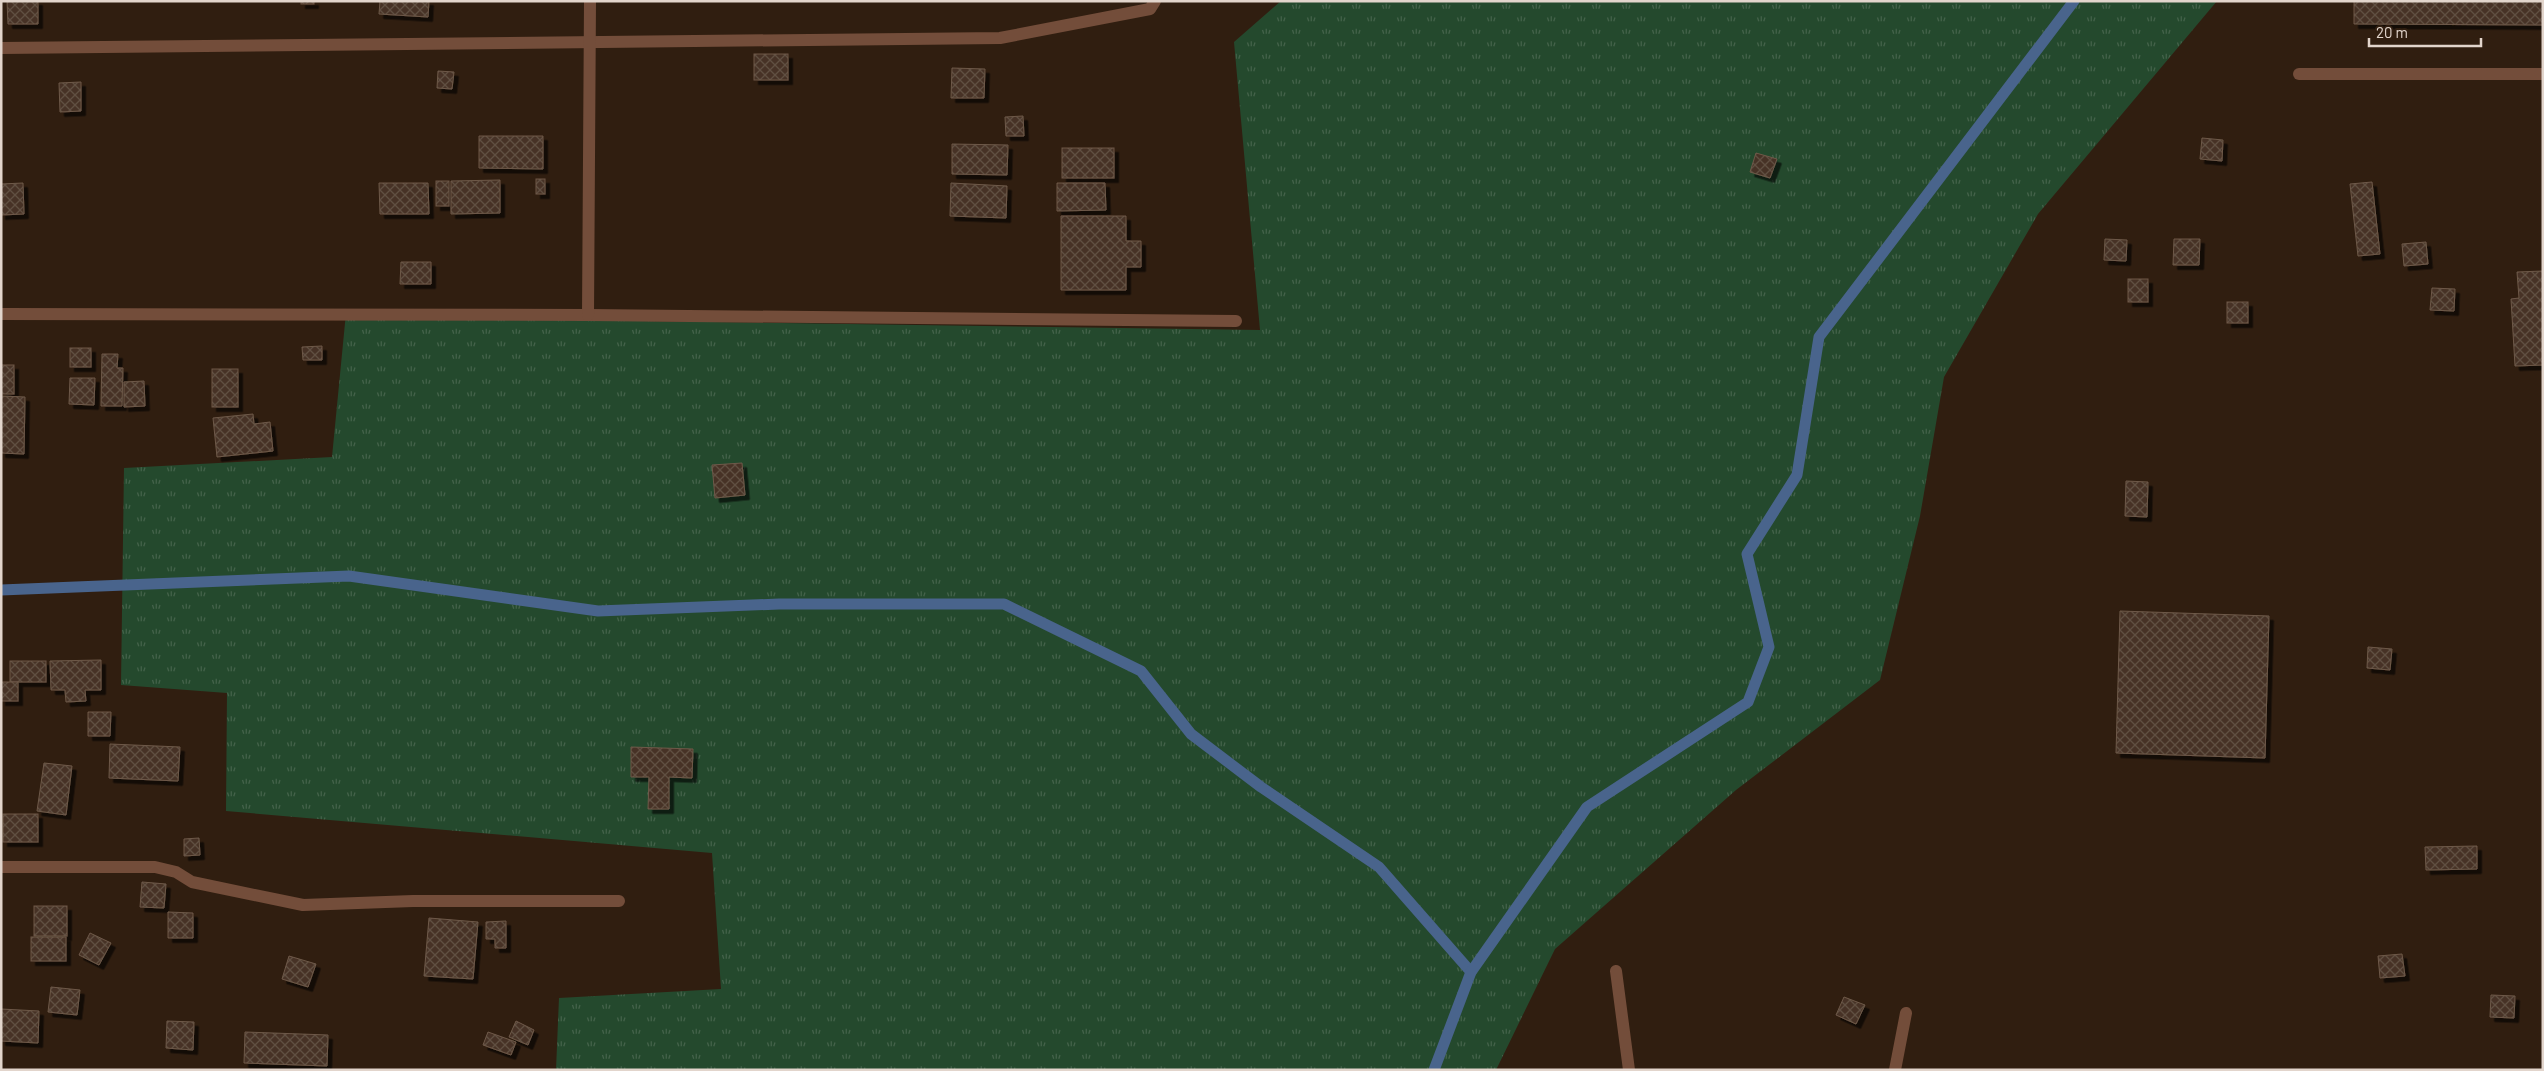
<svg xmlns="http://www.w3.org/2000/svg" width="2544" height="1071" font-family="Barlow,sans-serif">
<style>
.grass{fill:url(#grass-tufts)}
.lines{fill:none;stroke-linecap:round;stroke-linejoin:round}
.stream{stroke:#49648c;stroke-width:11}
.building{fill:url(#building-cross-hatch);stroke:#6e5949;filter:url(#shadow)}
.minor{stroke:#734d3a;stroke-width:12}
</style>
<defs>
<pattern id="grass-tufts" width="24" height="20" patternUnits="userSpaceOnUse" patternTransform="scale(1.25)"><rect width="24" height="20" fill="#24492d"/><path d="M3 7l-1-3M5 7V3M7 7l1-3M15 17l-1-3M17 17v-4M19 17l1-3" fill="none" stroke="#44624a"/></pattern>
<pattern id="building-cross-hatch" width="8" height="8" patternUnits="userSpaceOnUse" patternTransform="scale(1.25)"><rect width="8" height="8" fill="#473325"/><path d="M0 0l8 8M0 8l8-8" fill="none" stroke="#615043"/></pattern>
<filter id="shadow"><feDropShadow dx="4.5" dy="4.5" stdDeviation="0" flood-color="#0009"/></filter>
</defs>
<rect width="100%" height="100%" fill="#301e10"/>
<path class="grass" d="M1281 1H2217L2038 214 1944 377 1920 516 1880 680 1736 790 1555 949 1496 1070H556L559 998 721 989 712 853 226 811 227 693 121 685 124 468 332 457 346 313 568 320 1260 330 1234 42Z"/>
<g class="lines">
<g class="stream">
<path d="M1 590 349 576 598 611 779 604H1004L1141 671 1191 734 1261 787 1379 867 1471 972"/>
<path d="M1434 1070 1471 972 1587 807 1748 702 1769 647 1747 554 1797 475 1819 337 2074 1"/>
</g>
</g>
<g class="building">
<path d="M7 1H38V24H8Z"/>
<rect x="301" y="1" width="13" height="3"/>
<path d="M380 1H429L428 17 379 14Z"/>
<path d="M2354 1H2543V25L2354 24Z"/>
<rect x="754" y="54" width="34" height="26"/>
<path d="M952 68 985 69 984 98H951Z"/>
<path d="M438 71 454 72 452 89 437 88Z"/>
<path d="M81 82V111L60 112 59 83Z"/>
<path d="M1023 116 1024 136H1006L1005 117Z"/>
<path d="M479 136H543V169L479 168Z"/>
<path d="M2202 138 2223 140 2222 161 2200 159Z"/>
<path d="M952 144 1008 145 1007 175 952 174Z"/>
<rect x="1062" y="148" width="52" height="30"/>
<path d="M1756 153 1777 159 1770 178 1750 172Z"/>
<rect x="536" y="179" width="9" height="15"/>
<path d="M500 180V213L451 214V181Z"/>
<rect x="436" y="181" width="13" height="25"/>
<path d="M2372 182 2380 254 2358 256 2350 184Z"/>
<path d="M23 183 24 214 1 215V184Z"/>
<path d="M379 183H428L429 214H380Z"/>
<path d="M951 183 1007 186 1006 218 950 216Z"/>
<path d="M1057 183H1105L1106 210 1057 211Z"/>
<path d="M1061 216H1126V241H1141V267H1126V290H1061Z"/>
<path d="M2105 239 2127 240 2126 261 2104 260Z"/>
<path d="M2174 239H2200L2199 265H2173Z"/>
<path d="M2426 242 2428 264 2404 266 2402 244Z"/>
<path d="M401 262H431V284H400Z"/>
<path d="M2543 271V365L2515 366 2511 299 2519 298 2517 272Z"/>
<rect x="2128" y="279" width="20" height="23"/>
<path d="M2432 288 2455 289 2454 311 2430 310Z"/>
<rect x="2227" y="302" width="21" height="21"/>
<path d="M322 346V360H303L302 347Z"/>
<rect x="70" y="348" width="21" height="19"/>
<path d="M102 354H118L117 368H123L122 406H101Z"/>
<rect x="1" y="365" width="13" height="29"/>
<rect x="212" y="369" width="26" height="38"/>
<path d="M70 378H95L94 405 69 404Z"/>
<path d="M144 381 145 406 124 407V382Z"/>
<path d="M1 396 25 397 24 454 1 453Z"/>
<path d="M253 414 254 424 270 422 273 451 217 457 213 418Z"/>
<path d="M742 463 745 495 715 498 712 465Z"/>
<path d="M2126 481 2148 482 2147 517 2125 516Z"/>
<path d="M2120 611 2269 616 2265 758 2116 753Z"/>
<path d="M2368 647 2392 649 2390 670 2367 668Z"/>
<path d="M101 660V690H85L86 701 66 702 65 690H51L50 661Z"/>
<rect x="10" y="661" width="36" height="21"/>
<rect x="1" y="682" width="17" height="19"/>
<path d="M88 712H111L110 736H88Z"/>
<path d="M110 744 180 747 178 781 109 778Z"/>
<path d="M631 747 693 749 692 778 669 777V809H648L649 777H631Z"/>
<path d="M44 763 72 766 66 815 37 811Z"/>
<rect x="3" y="814" width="35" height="28"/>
<path d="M199 838 200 855 184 856V839Z"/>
<path d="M2477 846V869L2426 870 2425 847Z"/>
<path d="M142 882 166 884 164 908 140 907Z"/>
<rect x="34" y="906" width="33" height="30"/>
<path d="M168 912 193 913V938H168Z"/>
<path d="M429 918 478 922 473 979 424 976Z"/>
<path d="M506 921V948H495V939H486V922Z"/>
<path d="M90 933 111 943 99 965 79 955Z"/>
<rect x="31" y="937" width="35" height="24"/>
<path d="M2402 954 2405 976 2380 978 2378 956Z"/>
<path d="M289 956 316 964 308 987 282 979Z"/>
<path d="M51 987 80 990 77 1015 48 1012Z"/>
<path d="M2491 995 2515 996 2514 1018 2490 1017Z"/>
<path d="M1844 997 1865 1005 1856 1024 1836 1015Z"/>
<path d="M1 1009 39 1011 38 1043 1 1041Z"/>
<path d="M167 1021 194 1022 193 1050 166 1048Z"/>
<path d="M516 1021 534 1030 528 1045 509 1037Z"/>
<path d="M245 1032 328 1035 327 1066 244 1063Z"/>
<path d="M488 1032 516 1042 511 1055 483 1045Z"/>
</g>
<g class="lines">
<g class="minor">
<path d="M1 48 1000 38 1150 9 1155 1"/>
<path d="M2299 74H2543"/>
<path d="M1 314 588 315 1236 321"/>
<path d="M588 315 590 1"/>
<path d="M1 867H155L176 872 192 882 303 905 413 901H619"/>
<path d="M1616 971 1629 1070"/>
<path d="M1895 1070 1906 1013"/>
</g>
</g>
<rect width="2544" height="1071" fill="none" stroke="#e2d5cc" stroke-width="5"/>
<path d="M2369 38v8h112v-8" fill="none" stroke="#e2d5cc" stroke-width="2.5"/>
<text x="2376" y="38" font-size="15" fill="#e2d5cc" stroke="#301e10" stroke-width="4" paint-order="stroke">20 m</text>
</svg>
